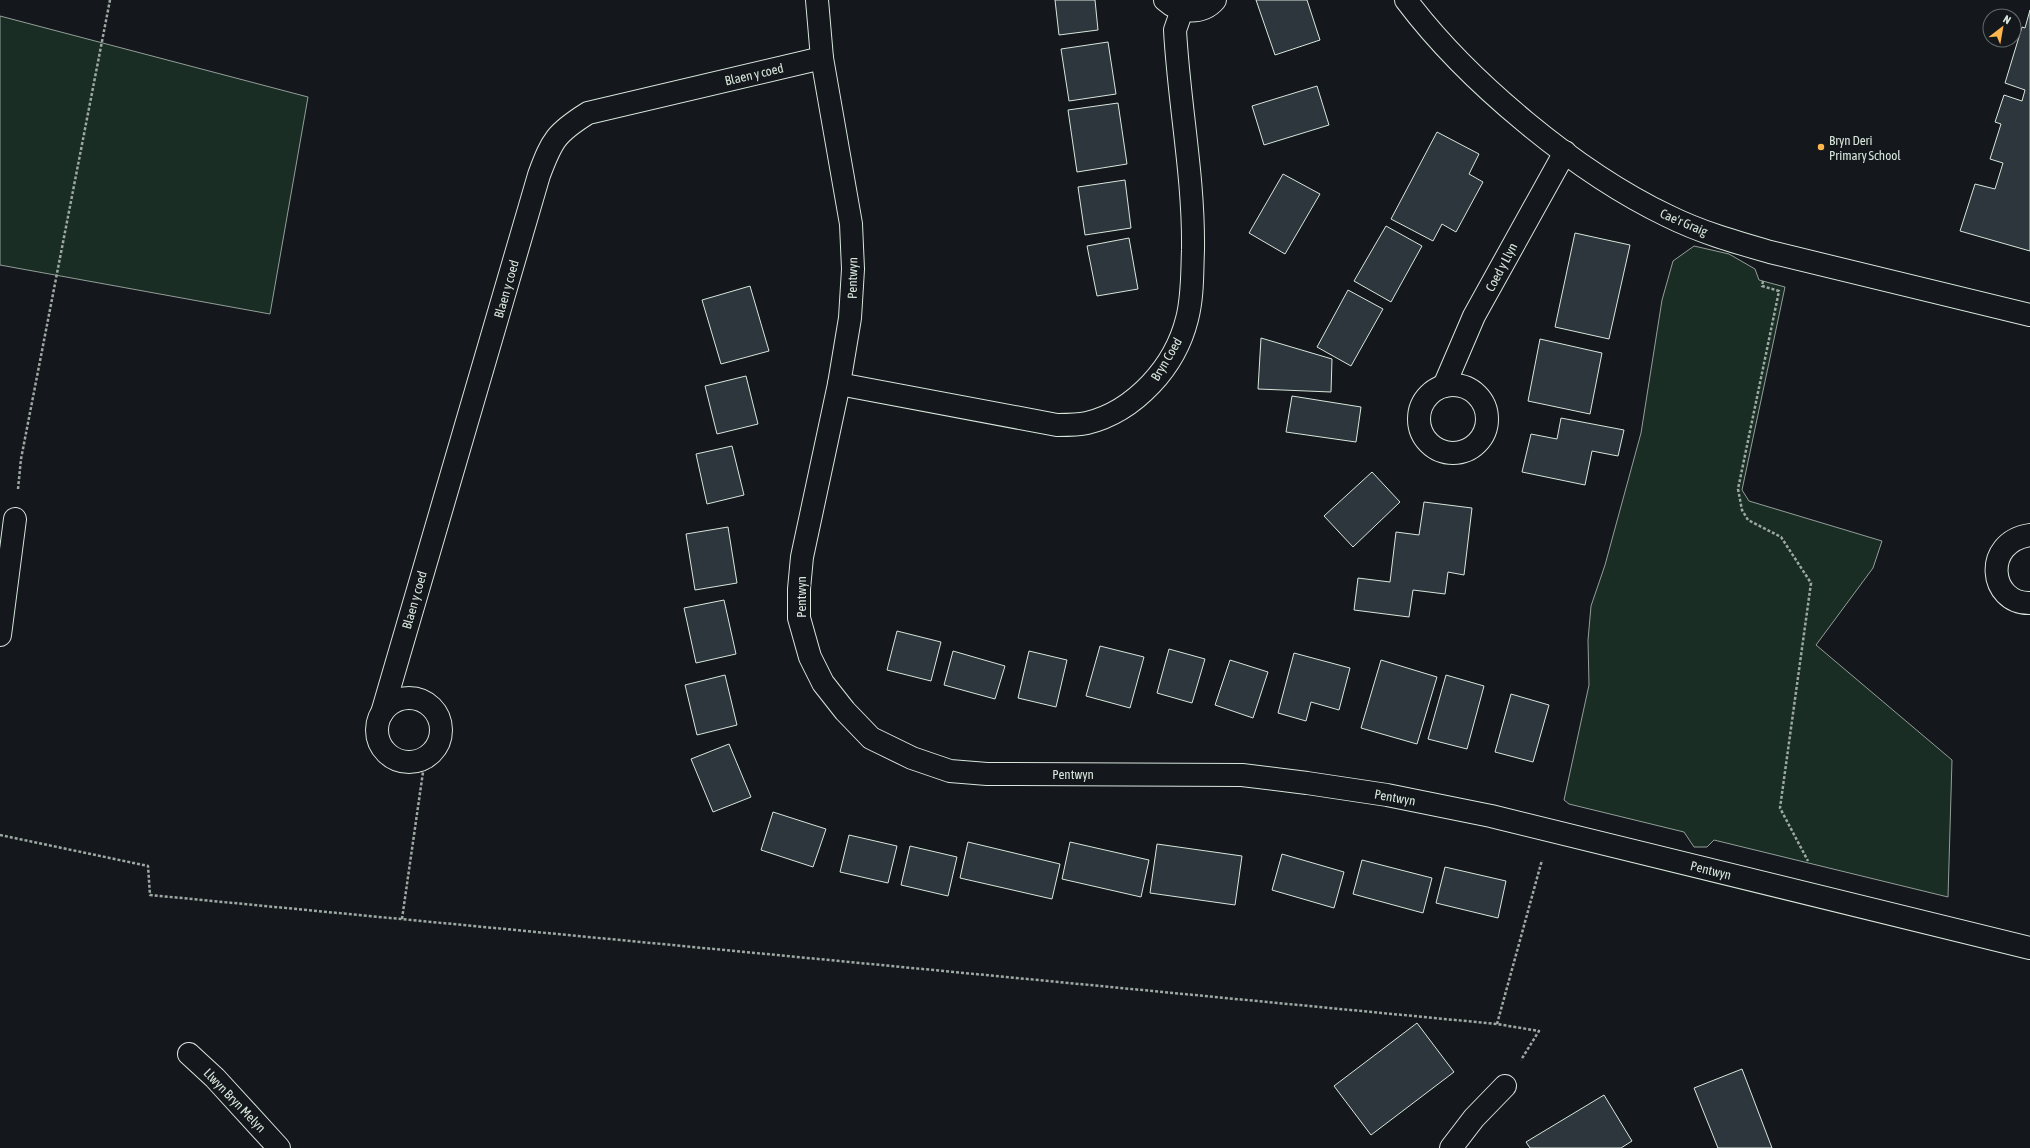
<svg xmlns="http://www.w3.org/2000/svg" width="2030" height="1148" font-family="'Asap Condensed',sans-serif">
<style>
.green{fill:#1a2d24;stroke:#939e99}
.building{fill:#2c363c;stroke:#d8e6dc}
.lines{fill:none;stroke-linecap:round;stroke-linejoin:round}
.minor-casing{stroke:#d8e6dc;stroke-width:24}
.path{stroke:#9da8a2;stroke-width:2.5;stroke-dasharray:3 2;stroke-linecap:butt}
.minor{stroke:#14181c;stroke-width:22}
.poi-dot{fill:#ffb74d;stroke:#14181c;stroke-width:1.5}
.labels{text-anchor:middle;stroke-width:3;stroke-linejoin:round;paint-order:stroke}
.street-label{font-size:13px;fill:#d8e6dc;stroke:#14181c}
.poi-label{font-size:13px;fill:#d8e6dc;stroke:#14181c;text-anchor:start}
</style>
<rect width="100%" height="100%" fill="#14181c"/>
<g class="green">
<path d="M0 16 308 97 270 314 0 265Z"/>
<path d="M1694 246 1729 254 1755 269 1759 280 1785 287 1742 490 1749 501 1882 541 1873 568 1816 645 1952 760 1948 897 1714 840 1707 847H1694L1684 832 1569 804 1564 800 1589 685 1588 640 1591 606 1605 565 1641 433 1662 300 1673 261Z"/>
</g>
<g class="building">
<path d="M1055 0H1095L1098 30 1059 35Z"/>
<path d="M1256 0H1307L1320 40 1275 55Z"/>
<path d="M2030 10V251L1960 231 1975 184 1995 189 2003 163 1990 159 2001 124 1995 122 2004 95 2022 101 2025 90 2005 83 2022 27 2025 28Z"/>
<path d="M1108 42 1116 94 1069 101 1061 49Z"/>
<path d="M1317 86 1329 125 1264 145 1252 106Z"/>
<path d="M1118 103 1127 164 1077 172 1068 110Z"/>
<path d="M1437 132 1479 154 1469 174 1483 182 1456 232 1442 224 1433 241 1391 219Z"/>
<path d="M1283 174 1320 194 1285 254 1249 233Z"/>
<path d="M1125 180 1131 228 1085 235 1078 187Z"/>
<path d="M1386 226 1422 246 1391 302 1354 281Z"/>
<path d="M1575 233 1630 245 1609 339 1555 327Z"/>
<path d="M1129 238 1138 289 1097 296 1087 246Z"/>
<path d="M750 286 769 351 721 364 702 300Z"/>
<path d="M1348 290 1383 309 1351 366 1317 347Z"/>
<path d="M1261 338 1332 359 1331 392 1258 389Z"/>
<path d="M1540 339 1602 353 1590 414 1528 401Z"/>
<path d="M746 376 758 424 717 434 705 386Z"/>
<path d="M1292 396 1361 407 1356 442 1286 432Z"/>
<path d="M1561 418 1624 430 1618 456 1592 451 1585 485 1522 472 1531 434 1557 439Z"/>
<path d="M732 446 744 495 707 504 696 454Z"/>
<path d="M1372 472 1400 502 1353 547 1324 516Z"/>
<path d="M1424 502 1472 508 1464 575 1448 572 1445 594 1413 590 1409 617 1354 610 1358 578 1390 582 1396 532 1419 535Z"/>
<path d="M728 527 737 583 695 590 686 534Z"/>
<path d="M724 600 736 654 696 663 684 608Z"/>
<path d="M897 631 941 642 931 681 887 670Z"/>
<path d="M1100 646 1144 657 1130 708 1086 696Z"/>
<path d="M1169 649 1205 659 1192 703 1157 693Z"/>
<path d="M953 651 1005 666 995 699 944 685Z"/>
<path d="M1029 651 1067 660 1056 707 1018 698Z"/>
<path d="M1294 653 1350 668 1339 710 1311 702 1306 721 1278 713Z"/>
<path d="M1230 660 1268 672 1253 718 1215 705Z"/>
<path d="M1381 660 1437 677 1417 744 1361 728Z"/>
<path d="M725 675 737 725 697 735 685 685Z"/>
<path d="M1446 675 1484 686 1467 749 1428 739Z"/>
<path d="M1511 694 1549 705 1533 762 1495 752Z"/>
<path d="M729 744 751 797 713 812 691 759Z"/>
<path d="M773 812 826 829 813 867 761 850Z"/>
<path d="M849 835 897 846 888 883 840 872Z"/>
<path d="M968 842 1060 864 1052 899 960 878Z"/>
<path d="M1070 842 1149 860 1141 897 1062 879Z"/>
<path d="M1157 844 1242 856 1235 905 1150 893Z"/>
<path d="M910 846 957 857 948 896 901 885Z"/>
<path d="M1282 854 1344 872 1334 908 1272 890Z"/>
<path d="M1362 860 1432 878 1423 913 1353 894Z"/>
<path d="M1445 867 1506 881 1498 918 1436 903Z"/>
<path d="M1417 1023 1454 1072 1371 1135 1334 1086Z"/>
<path d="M1742 1069 1772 1148H1718L1694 1088Z"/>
<path d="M1604 1095 1632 1141 1621 1148H1530L1526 1142Z"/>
</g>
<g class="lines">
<defs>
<g id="minor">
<path d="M817 0 822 58 851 224 853 269 850 318 839 384 802 557 799 589V618L810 657 823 683 845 711 871 738 912 758 950 771 987 774 1242 775 1307 783 1387 795 1491 816 2030 948"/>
<path d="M1165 0C1179 13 1202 15 1215 0"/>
<path d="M1406 0C1467 81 1576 172 1668 216 1700 232 1735 242 1770 252L2030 315"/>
<path d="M839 384 1057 425C1067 425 1078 425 1087 423 1112 417 1134 402 1151 384 1168 366 1181 343 1187 319 1193 296 1192 272 1193 250 1194 176 1179 104 1175 30L1182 10"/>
<circle cx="1453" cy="419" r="34"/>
<path d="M1444 386 1474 316 1565 152"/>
<path d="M2030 535C1982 542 1989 604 2030 603"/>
<path d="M0 635 15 519"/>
<circle cx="409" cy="730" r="32"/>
<path d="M382 713 539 175C552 140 556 133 588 113L822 58"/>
<path d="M189 1054 215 1078 279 1148"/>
<path d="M1451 1148 1474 1118 1505 1086"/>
</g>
</defs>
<use href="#minor" class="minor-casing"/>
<g class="path">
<path d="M1763 281 1762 286 1779 291 1738 489 1742 510 1748 520 1781 537 1811 583 1780 808 1808 861"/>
<path d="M18 489 21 459 110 0"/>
<path d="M0 835 148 866 150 895 1497 1024 1539 1031 1521 1060"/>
<path d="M402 919 425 758"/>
<path d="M1497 1024 1542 860"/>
</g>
<use href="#minor" class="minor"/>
</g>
<circle class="poi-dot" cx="1821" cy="147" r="4"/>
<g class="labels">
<g class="street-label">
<text transform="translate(754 74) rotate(-13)" y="5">Blaen y coed</text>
<text transform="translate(1684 222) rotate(23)" y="5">Cae'r Graig</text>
<text transform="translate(1501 267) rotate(-62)" y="5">Coed y Llyn</text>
<text transform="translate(852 278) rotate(-89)" y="5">Pentwyn</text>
<text transform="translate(506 289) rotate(-74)" y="5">Blaen y coed</text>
<text transform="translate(1166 359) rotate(-59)" y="5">Bryn Coed</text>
<text transform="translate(801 597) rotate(-90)" y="5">Pentwyn</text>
<text transform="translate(414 600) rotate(-74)" y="5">Blaen y coed</text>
<text x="1073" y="779">Pentwyn</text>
<text transform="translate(1395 797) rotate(10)" y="5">Pentwyn</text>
<text transform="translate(1711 870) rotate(14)" y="5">Pentwyn</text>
<text transform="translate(235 1100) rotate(46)" y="5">Llwyn Bryn Melyn</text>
</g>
<g class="poi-label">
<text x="1829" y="145">Bryn Deri<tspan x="1829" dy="15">Primary School</tspan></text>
</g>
</g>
<g transform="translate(2002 28) rotate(31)"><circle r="19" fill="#14181c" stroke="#626a69"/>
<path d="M0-3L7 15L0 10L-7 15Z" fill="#ffb74d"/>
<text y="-6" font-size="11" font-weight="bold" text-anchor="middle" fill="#d8e6dc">N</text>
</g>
</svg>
